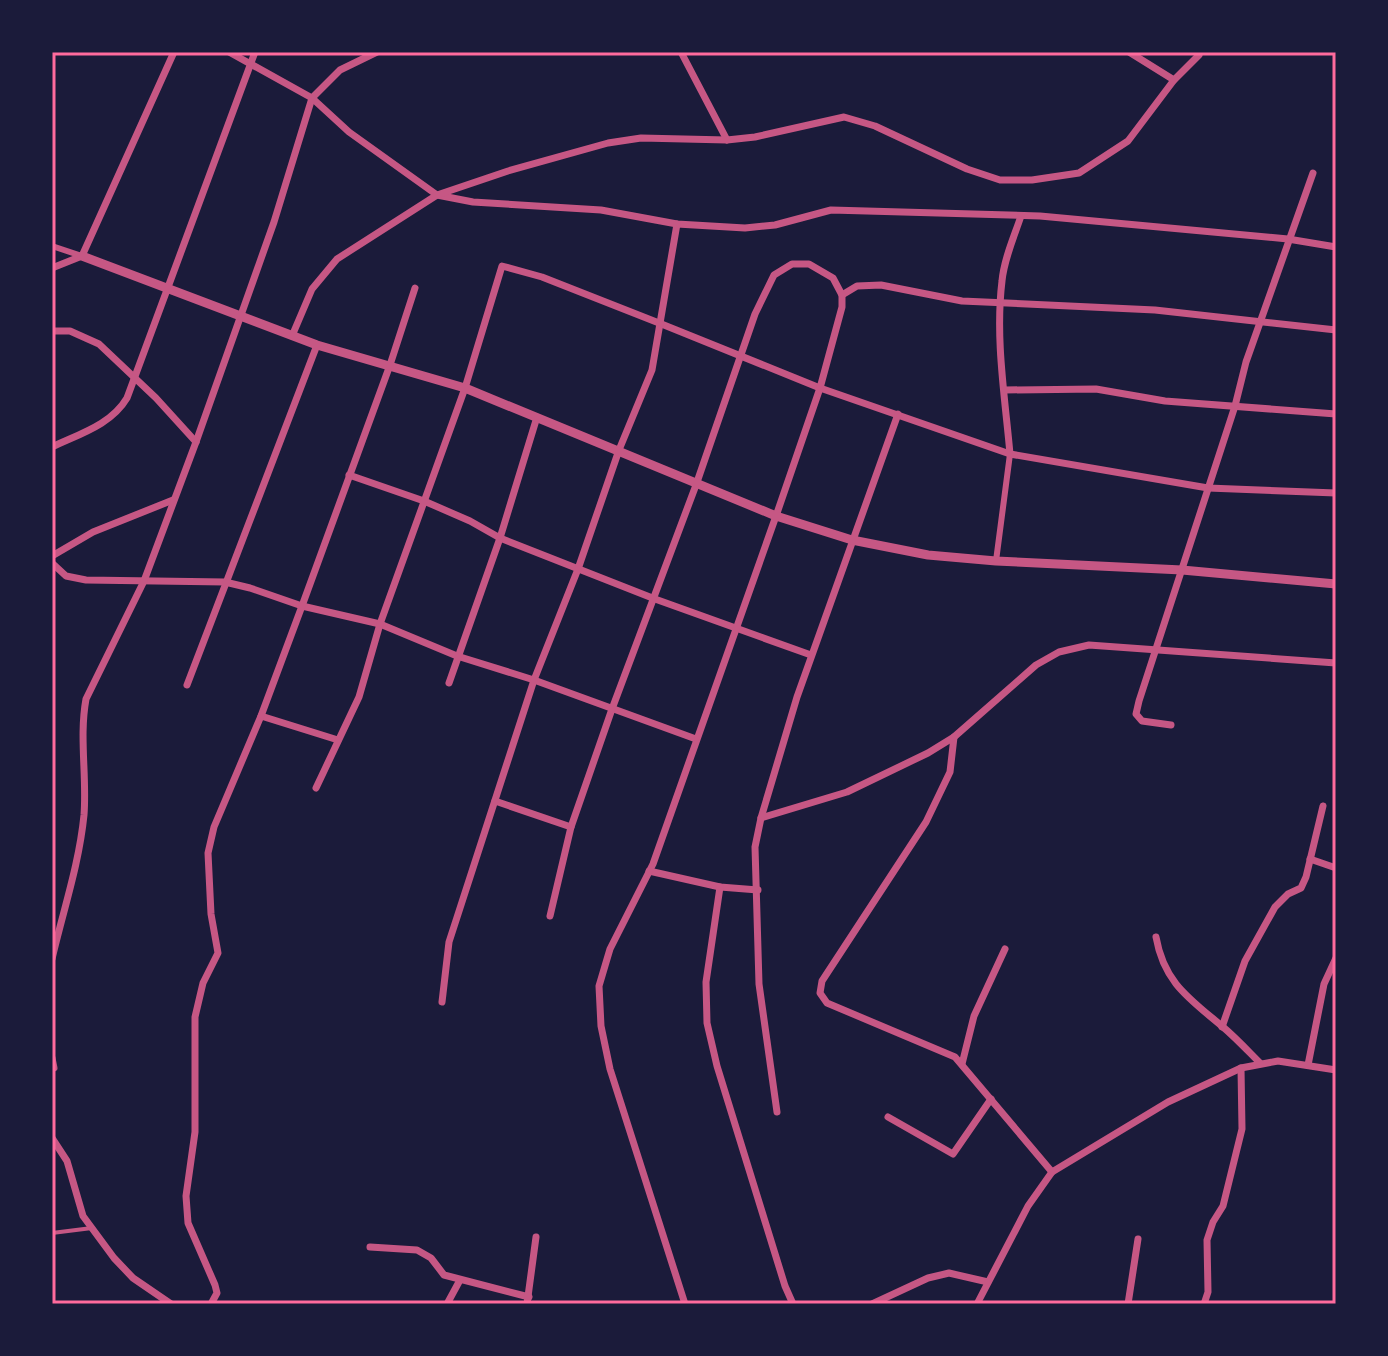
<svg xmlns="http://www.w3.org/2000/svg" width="1388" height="1356" font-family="Roboto,sans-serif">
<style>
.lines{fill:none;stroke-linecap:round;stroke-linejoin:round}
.service{stroke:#c65784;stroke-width:4}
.pedestrian{stroke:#c65784;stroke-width:6}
.minor{stroke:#c65784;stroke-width:7}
.tertiary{stroke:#c65784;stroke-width:9}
.neatline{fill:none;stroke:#ff6b9d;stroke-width:3}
</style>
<rect width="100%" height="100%" fill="#1b1b3a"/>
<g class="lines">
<path class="service" d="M52 1233 92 1228"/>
<g class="pedestrian">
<path d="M52 246 82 256"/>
<path d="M996 561 1010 454"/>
</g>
<g class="minor">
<path d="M229 52 312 98 349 132 437 195 473 202 601 210 677 224 745 228 775 225 831 210 1040 216 1288 239 1336 247"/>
<path d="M681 52 727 140"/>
<path d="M1129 52 1174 80"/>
<path d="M52 268 82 256 174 52"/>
<path d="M842 295 857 286 881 285 962 301 1155 310 1336 330"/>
<path d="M52 331H70L99 344 156 398 196 442"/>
<path d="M292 336 312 289 337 259 437 195 508 171 608 143 641 138 727 140 755 137 844 117 875 126 967 169 1000 180H1032L1079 173 1128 141 1174 80 1199 55"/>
<path d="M1005 390 1096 389 1165 401 1336 414"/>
<path d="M52 447C79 434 111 425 127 398L255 52"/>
<path d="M1010 454C1005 397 995 338 1002 281 1004 259 1014 237 1021 216"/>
<path d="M349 475 424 501 470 521 500 538 655 599 811 655"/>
<path d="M52 556 93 532 173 500"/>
<path d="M52 563 66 576 86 580 225 582 250 588 302 606 380 624 457 656 534 680 696 739"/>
<path d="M449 683 500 538 537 417"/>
<path d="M187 685 317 345"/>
<path d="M261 716 338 740"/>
<path d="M1171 725 1142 721 1136 714 1139 701 1235 406 1246 362 1313 173"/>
<path d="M954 737 950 772 926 822 822 981 820 993 827 1003 955 1057 1052 1172"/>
<path d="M316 788 359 697 380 624 465 388 502 266 542 277 659 323 820 388 1010 454 1208 488 1336 493"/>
<path d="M495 801 571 827"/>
<path d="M761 818 847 792 928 753 954 737 1036 665 1059 652 1089 645 1336 663"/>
<path d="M1310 859 1336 868"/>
<path d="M649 871 720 887 758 890"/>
<path d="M720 887 706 982 707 1023 717 1066 785 1286 793 1304"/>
<path d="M550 916 571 827 612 709 696 485 755 314 774 275 792 264H809L833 278 842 295V307L820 388 776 516 653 864 610 949 599 986 601 1026 610 1069 685 1304"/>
<path d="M1156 937C1164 983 1190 999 1223 1027 1236 1038 1248 1051 1260 1063"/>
<path d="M52 959C63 911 79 865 84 815 87 776 79 737 86 699L144 581 196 442 274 222 312 98 340 70 377 52"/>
<path d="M442 1002 449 942 534 680 578 569 619 450 652 370 677 224"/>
<path d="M1222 1027 1245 961 1275 907 1288 894 1301 888 1306 877 1323 806"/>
<path d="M52 1058 54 1068"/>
<path d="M962 1064 974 1016 1005 949"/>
<path d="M1308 1065 1324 984 1336 958"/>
<path d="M777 1112 759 984 755 847 761 818 797 697 898 414"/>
<path d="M888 1117 953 1154 991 1099"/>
<path d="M52 1138 67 1161 83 1216 114 1258 133 1278 171 1304"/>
<path d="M370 1247 417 1250 431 1258 444 1275 529 1297"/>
<path d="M211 1304 217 1293 215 1285 188 1223 186 1196 195 1132V1017L203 983 218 953 211 914 208 853 214 827 261 716 302 606 390 365 415 288"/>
<path d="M447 1304 460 1280"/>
<path d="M527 1304 536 1237"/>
<path d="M872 1304 928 1278 949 1273 988 1282"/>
<path d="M977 1304 1028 1206 1052 1172 1168 1102 1241 1068 1278 1061 1336 1070"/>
<path d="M1128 1304 1138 1239"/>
<path d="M1204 1304 1208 1292 1207 1240 1213 1222 1223 1206 1242 1129 1241 1068"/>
</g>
<path class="tertiary" d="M82 256 317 345 465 388 776 516 852 540 928 555 996 561 1182 570 1336 584"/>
</g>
<rect width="1388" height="1356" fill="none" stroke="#1b1b3a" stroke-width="108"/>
<rect x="54" y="54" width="1280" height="1248" class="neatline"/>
</svg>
